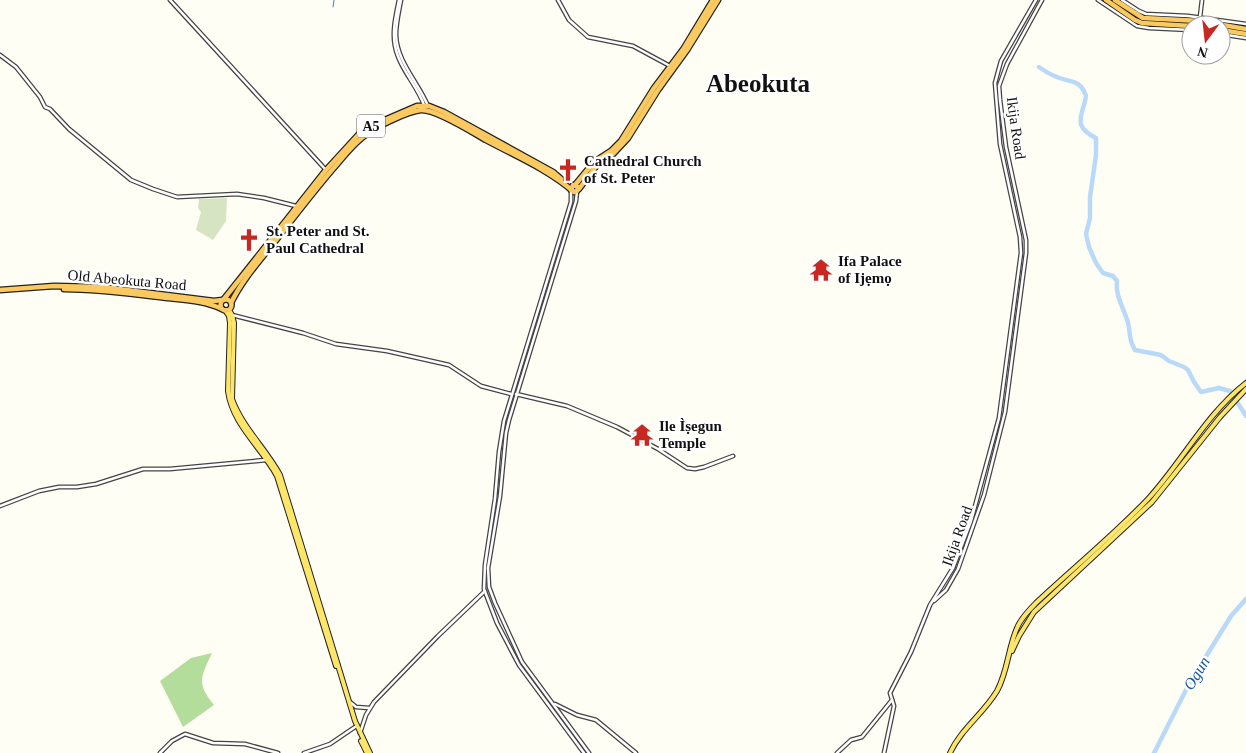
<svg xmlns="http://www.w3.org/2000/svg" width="1246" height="753" font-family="'Times New Roman',serif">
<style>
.forest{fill:#b3dd9a}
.cemetery{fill:#d6e4c3}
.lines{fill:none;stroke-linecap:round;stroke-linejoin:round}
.stream{stroke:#3c89d2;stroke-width:1}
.river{stroke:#b8daf8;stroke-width:4.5}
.tertiary-casing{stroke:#444;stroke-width:5}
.primary-casing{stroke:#222;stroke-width:6}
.trunk-casing{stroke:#222;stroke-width:7}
.tertiary{stroke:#fff;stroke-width:2.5}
.primary{stroke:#fce568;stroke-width:4}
.trunk{stroke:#faca60;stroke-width:4.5}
.labels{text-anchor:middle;stroke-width:5;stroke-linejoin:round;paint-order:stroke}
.shield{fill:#fff;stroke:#585858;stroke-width:1}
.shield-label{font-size:14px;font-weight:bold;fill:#111}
.street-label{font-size:15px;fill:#111;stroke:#fff}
.poi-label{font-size:15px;font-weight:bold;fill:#111;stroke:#fff;text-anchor:start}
.water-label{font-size:16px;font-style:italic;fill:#145ba9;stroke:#fff}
.town-label{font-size:25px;font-weight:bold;fill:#111;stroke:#fff}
</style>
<rect width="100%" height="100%" fill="#fffef5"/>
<path class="forest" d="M212 653C201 677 196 683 214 705L183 727 160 681 191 658Z"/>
<path class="cemetery" d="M227 198 226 221 213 240 196 230 201 212 198 208 199 199Z"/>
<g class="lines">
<path class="stream" d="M333 7 334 0"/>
<g class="river">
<path d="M1039 67C1045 71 1050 75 1057 77 1071 83 1080 79 1086 96 1083 115 1071 126 1096 138V155L1090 197V218L1086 234 1089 247 1096 263 1103 273 1113 276 1117 281C1115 296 1124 308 1128 323 1131 334 1128 339 1135 350L1161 355 1169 361 1184 367 1188 370 1194 382 1201 392 1219 388 1230 391 1246 416"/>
<path d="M1154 753 1189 684 1231 616 1246 599"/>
</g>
<defs>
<g id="tertiary">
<path d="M170 0 326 170"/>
<path d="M399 0C396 15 392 31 395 46 399 68 417 85 424 105"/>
<path d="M401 0C399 11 396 23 396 35 397 62 418 82 428 106"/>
<path d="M558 0 569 20 588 37 633 46 670 66"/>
<path d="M1098 0 1137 26 1149 28 1191 30"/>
<path d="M1122 0 1139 11 1146 14 1188 16 1246 24"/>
<path d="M1200 17 1202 0"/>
<path d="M1221 34 1246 38"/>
<path d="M0 55 16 67 40 97 45 107 50 109 69 129 131 180 153 189 177 197 237 194 264 198 296 206"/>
<path d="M571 191V202L568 212 504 421 499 452 495 499 485 565 484 589 497 623 519 665 584 753"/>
<path d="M577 191 576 201 509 420 506 433 500 496 488 568 489 587 495 603 522 662 589 753"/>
<path d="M232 315 303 333 336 344 387 351 449 365 481 386 511 394"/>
<path d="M516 394 567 406 617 427 658 449 687 468 695 469 704 467 733 456"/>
<path d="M0 506 39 491 59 487H77L96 484 143 469H170L266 460"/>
<path d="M934 601 946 590 958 569 984 495 1005 412 1026 253V240L1006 147 1000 100 999 86 1007 64 1042 0"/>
<path d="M350 702 356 707 369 708"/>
<path d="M555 704 577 715 596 720 636 753"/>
<path d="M360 733 366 715 374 702 438 636 485 591"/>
<path d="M160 753 172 741 185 734 213 743 245 744 278 753"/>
<path d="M304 753 330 744 355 727"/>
<path d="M837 753 851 740 862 737 892 700"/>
<path d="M884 753 894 706 890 693 911 652 930 605 953 568 971 521 999 418 1021 253 1020 237 1000 144 995 83 1001 61 1036 0"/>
</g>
<g id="primary">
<path d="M225 310 229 316 230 323 228 391C232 424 262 448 277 476L336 666"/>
<path d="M229 310 232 315 234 323 232 399C242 427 266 449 280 475L355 721 370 753"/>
<path d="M1012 651 1019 636 1034 612 1152 502 1220 417 1246 389"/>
<path d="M361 741 367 753"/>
<path d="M950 753C961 729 984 713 997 691 1008 671 1008 648 1017 628 1021 618 1029 610 1036 603 1072 569 1114 535 1148 499 1182 462 1206 414 1246 383"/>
</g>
<g id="trunk">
<path d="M1106 0 1135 20 1142 23 1191 26"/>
<path d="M1115 0 1143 18 1200 21 1246 29"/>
<path d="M1221 30 1246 34"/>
<path d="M575 185 594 162 611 151 621 141 654 88 684 48 713 0"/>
<path d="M579 189 597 165 613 154 628 138 658 90 687 50 718 0"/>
<path d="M64 289C99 289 134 294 168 298 186 300 205 301 222 309"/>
<path d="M0 290 54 286 102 287 214 301 222 300"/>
<path d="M224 299 326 170 359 134 373 125 417 106H429L444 112 553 172 561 179"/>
<circle cx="226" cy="305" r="5.5"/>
<path d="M231 303C243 278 263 257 280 235 297 213 314 191 332 170 342 159 351 146 363 137 373 128 408 111 421 110 436 109 472 132 486 140 516 156 549 170 574 192L577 191 578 187 573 185 571 190"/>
</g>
</defs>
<use href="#tertiary" class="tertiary-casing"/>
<use href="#primary" class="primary-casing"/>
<use href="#trunk" class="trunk-casing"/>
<use href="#tertiary" class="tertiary"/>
<use href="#primary" class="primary"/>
<use href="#trunk" class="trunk"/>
</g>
<defs>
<symbol id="church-bare" viewBox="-9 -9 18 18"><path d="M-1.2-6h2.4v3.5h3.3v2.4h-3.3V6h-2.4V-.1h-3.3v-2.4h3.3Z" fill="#c72922" stroke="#fff" stroke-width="2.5" paint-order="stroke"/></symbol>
<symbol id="temple-bare" viewBox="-9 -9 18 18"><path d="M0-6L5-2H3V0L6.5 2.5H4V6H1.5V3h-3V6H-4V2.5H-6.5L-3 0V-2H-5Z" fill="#c72922" stroke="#fff" stroke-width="2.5" paint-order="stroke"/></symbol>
</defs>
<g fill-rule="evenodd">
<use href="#church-bare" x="552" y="154" width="32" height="32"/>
<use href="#church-bare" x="233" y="224" width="32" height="32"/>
<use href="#temple-bare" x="805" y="254" width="32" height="32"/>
<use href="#temple-bare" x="626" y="419" width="32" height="32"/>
</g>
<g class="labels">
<rect class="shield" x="357" y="114.5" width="28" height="23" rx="4"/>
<g class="shield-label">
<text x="371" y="131">A5</text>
</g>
<g class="street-label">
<text transform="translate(1016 128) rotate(82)" y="5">Ikija Road</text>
<text transform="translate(127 280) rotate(5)" y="5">Old Abeokuta Road</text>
<text transform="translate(957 536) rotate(-70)" y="5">Ikija Road</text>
</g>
<g class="poi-label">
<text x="584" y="166">Cathedral Church<tspan x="584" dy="17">of St. Peter</tspan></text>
<text x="266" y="236">St. Peter and St.<tspan x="266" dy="17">Paul Cathedral</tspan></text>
<text x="838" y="266">Ifa Palace<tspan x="838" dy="17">of Ijẹmọ</tspan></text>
<text x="659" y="431">Ile Ìṣegun<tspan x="659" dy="17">Temple</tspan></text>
</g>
<g class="water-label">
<text transform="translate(1196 673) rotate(-59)" y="6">Ogun</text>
</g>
<g class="town-label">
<text x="758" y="92">Abeokuta</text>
</g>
</g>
<g transform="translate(1206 40) rotate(195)"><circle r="24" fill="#ffffff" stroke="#a0a0a0"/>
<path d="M0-4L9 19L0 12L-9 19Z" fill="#c72922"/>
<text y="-8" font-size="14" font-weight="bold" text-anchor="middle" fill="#111111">N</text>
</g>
</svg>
